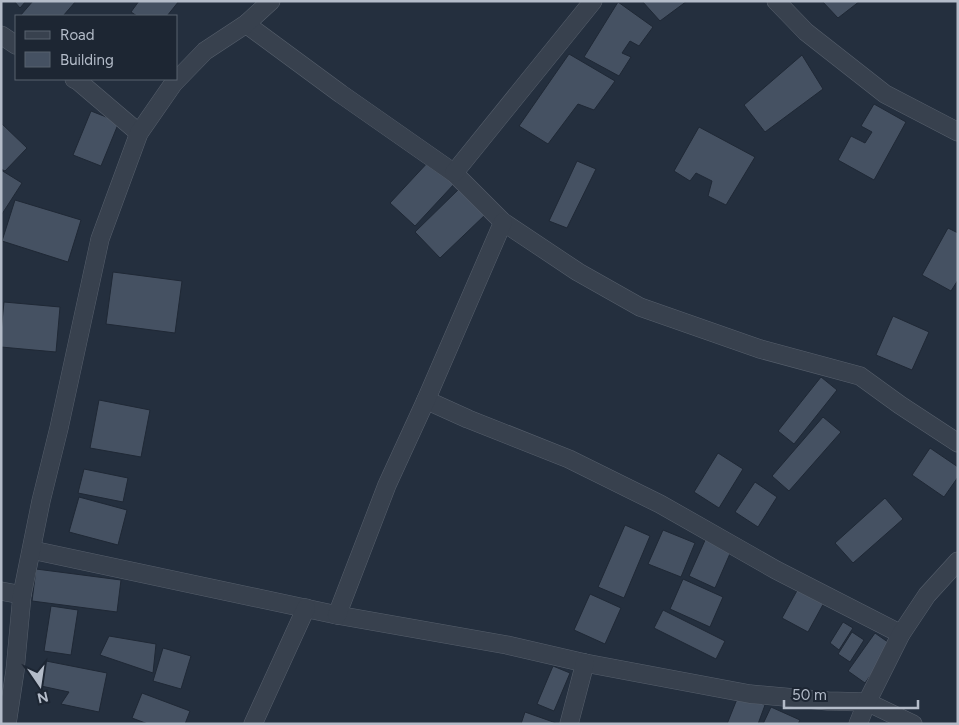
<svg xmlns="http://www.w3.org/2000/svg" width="959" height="725" font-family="Figtree,sans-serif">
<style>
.building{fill:#455162;stroke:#1f2835}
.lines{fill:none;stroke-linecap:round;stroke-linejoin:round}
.street-casing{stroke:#565f6c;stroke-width:19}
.street{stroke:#38414e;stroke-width:18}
</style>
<rect width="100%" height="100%" fill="#242f3e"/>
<g class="building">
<path d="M14 1H26L20 8Z"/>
<path d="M33 1H76L63 16H20Z"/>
<path d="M139 1H179L167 16H137L131 12Z"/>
<path d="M642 1H687L660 21Z"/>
<path d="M822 1H860L838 18Z"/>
<path d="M618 2 653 27 639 46 630 41 622 53 631 57 619 76 584 57Z"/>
<path d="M569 54 615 81 594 110 578 104 548 144 519 126Z"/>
<path d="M802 55 823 89 765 132 744 105Z"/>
<path d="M874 104 906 122 874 180 838 160 851 136 865 143 872 132 861 126Z"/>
<path d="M91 111 119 122 101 166 73 155Z"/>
<path d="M1 123 27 148 5 171 1 169Z"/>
<path d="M699 127 755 157 726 205 708 196 712 181 696 173 690 181 674 171Z"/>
<path d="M430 160 455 183 415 226 390 203Z"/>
<path d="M577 161 596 169 567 228 549 221Z"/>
<path d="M1 170 22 183 2 214 1 213Z"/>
<path d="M460 188 486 214 440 258 415 232Z"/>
<path d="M15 200 81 220 68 262 2 241Z"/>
<path d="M948 228 958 233V280L951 291 922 275Z"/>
<path d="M113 272 182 281 175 333 106 324Z"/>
<path d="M4 302 60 307 56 352 1 347V332Z"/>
<path d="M893 316 929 332 912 370 876 355Z"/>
<path d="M821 377 837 390 794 444 778 431Z"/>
<path d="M99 400 150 410 141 457 90 448Z"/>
<path d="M823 417 841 432 789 491 772 476Z"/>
<path d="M930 448 958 467V477L944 497 912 475Z"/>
<path d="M718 453 743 469 719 508 694 492Z"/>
<path d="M84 469 128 478 123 502 78 493Z"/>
<path d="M755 482 777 497 758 527 735 512Z"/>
<path d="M79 497 127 510 118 545 69 532Z"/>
<path d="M885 498 903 519 853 563 835 543Z"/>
<path d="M625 525 650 536 624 598 598 587Z"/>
<path d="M663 530 695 543 681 577 648 564Z"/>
<path d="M706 538 732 549 715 588 689 576Z"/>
<path d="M36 569 121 580 117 612 32 601Z"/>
<path d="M683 579 723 597 710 627 670 609Z"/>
<path d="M800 585 826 599 808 632 782 618Z"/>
<path d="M590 594 621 608 605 644 574 630Z"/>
<path d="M51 606 78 610 71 655 44 651Z"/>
<path d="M663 610 725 641 716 659 654 628Z"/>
<path d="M843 622 853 628 839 650 830 643Z"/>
<path d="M852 632 864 640 850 662 838 654Z"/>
<path d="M875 633 892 645 865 683 848 671Z"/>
<path d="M109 636 156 644 153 673 100 655Z"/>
<path d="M163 648 191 656 181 689 153 681Z"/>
<path d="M46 661 107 673 99 712 61 704 69 692 41 686Z"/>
<path d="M553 666 570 673 554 711 537 704Z"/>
<path d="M142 693 190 711 185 724H148L132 718Z"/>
<path d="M739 694 765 705 758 724H727Z"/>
<path d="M771 707 800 720 798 724H763Z"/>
<path d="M525 712 556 723 555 724H521Z"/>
</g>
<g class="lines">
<defs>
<g id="street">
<path d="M776 1 806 32 885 94 958 132"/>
<path d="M246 24 341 94 454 173 503 222 578 272 640 307 760 349 860 376 900 405 958 443"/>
<path d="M1 35 16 45"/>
<path d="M74 79 78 81 139 133"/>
<path d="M454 173 593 1"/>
<path d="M426 400 468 419 569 459 660 504 776 570 901 634"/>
<path d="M32 550 337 615 507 645 585 663 750 694 828 701 867 702 913 724"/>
<path d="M1 591 22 595"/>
<path d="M337 615 387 485 426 400 503 222"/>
<path d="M7 724 15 671 22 595 41 501 59 428 100 239 139 133 173 84 205 51 246 24 271 1"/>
<path d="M253 724 306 608"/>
<path d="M569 724 585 663"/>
<path d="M858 724 867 702 901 634 927 595 958 561"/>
</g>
</defs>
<use href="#street" class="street-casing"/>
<use href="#street" class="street"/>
</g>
<rect width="959" height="725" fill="none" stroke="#b4bcc9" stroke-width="5"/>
<rect x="15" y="15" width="162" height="65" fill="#1d2633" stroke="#59626f"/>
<rect x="25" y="31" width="25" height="8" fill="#38414e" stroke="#59626f"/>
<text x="60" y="40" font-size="15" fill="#b4bcc9">Road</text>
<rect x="25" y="52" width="25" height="15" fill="#455162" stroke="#59626f"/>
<text x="60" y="65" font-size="15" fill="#b4bcc9">Building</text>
<g transform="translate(40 685) rotate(167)" stroke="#1d2633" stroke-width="4" paint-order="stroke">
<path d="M0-4L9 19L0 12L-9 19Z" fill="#b4bcc9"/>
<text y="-8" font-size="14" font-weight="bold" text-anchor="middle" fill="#b4bcc9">N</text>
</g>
<path d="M784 700v8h134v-8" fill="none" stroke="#b4bcc9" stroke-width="2.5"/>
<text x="792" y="700" font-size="15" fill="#b4bcc9" stroke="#1d2633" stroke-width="4" paint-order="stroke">50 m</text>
</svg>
